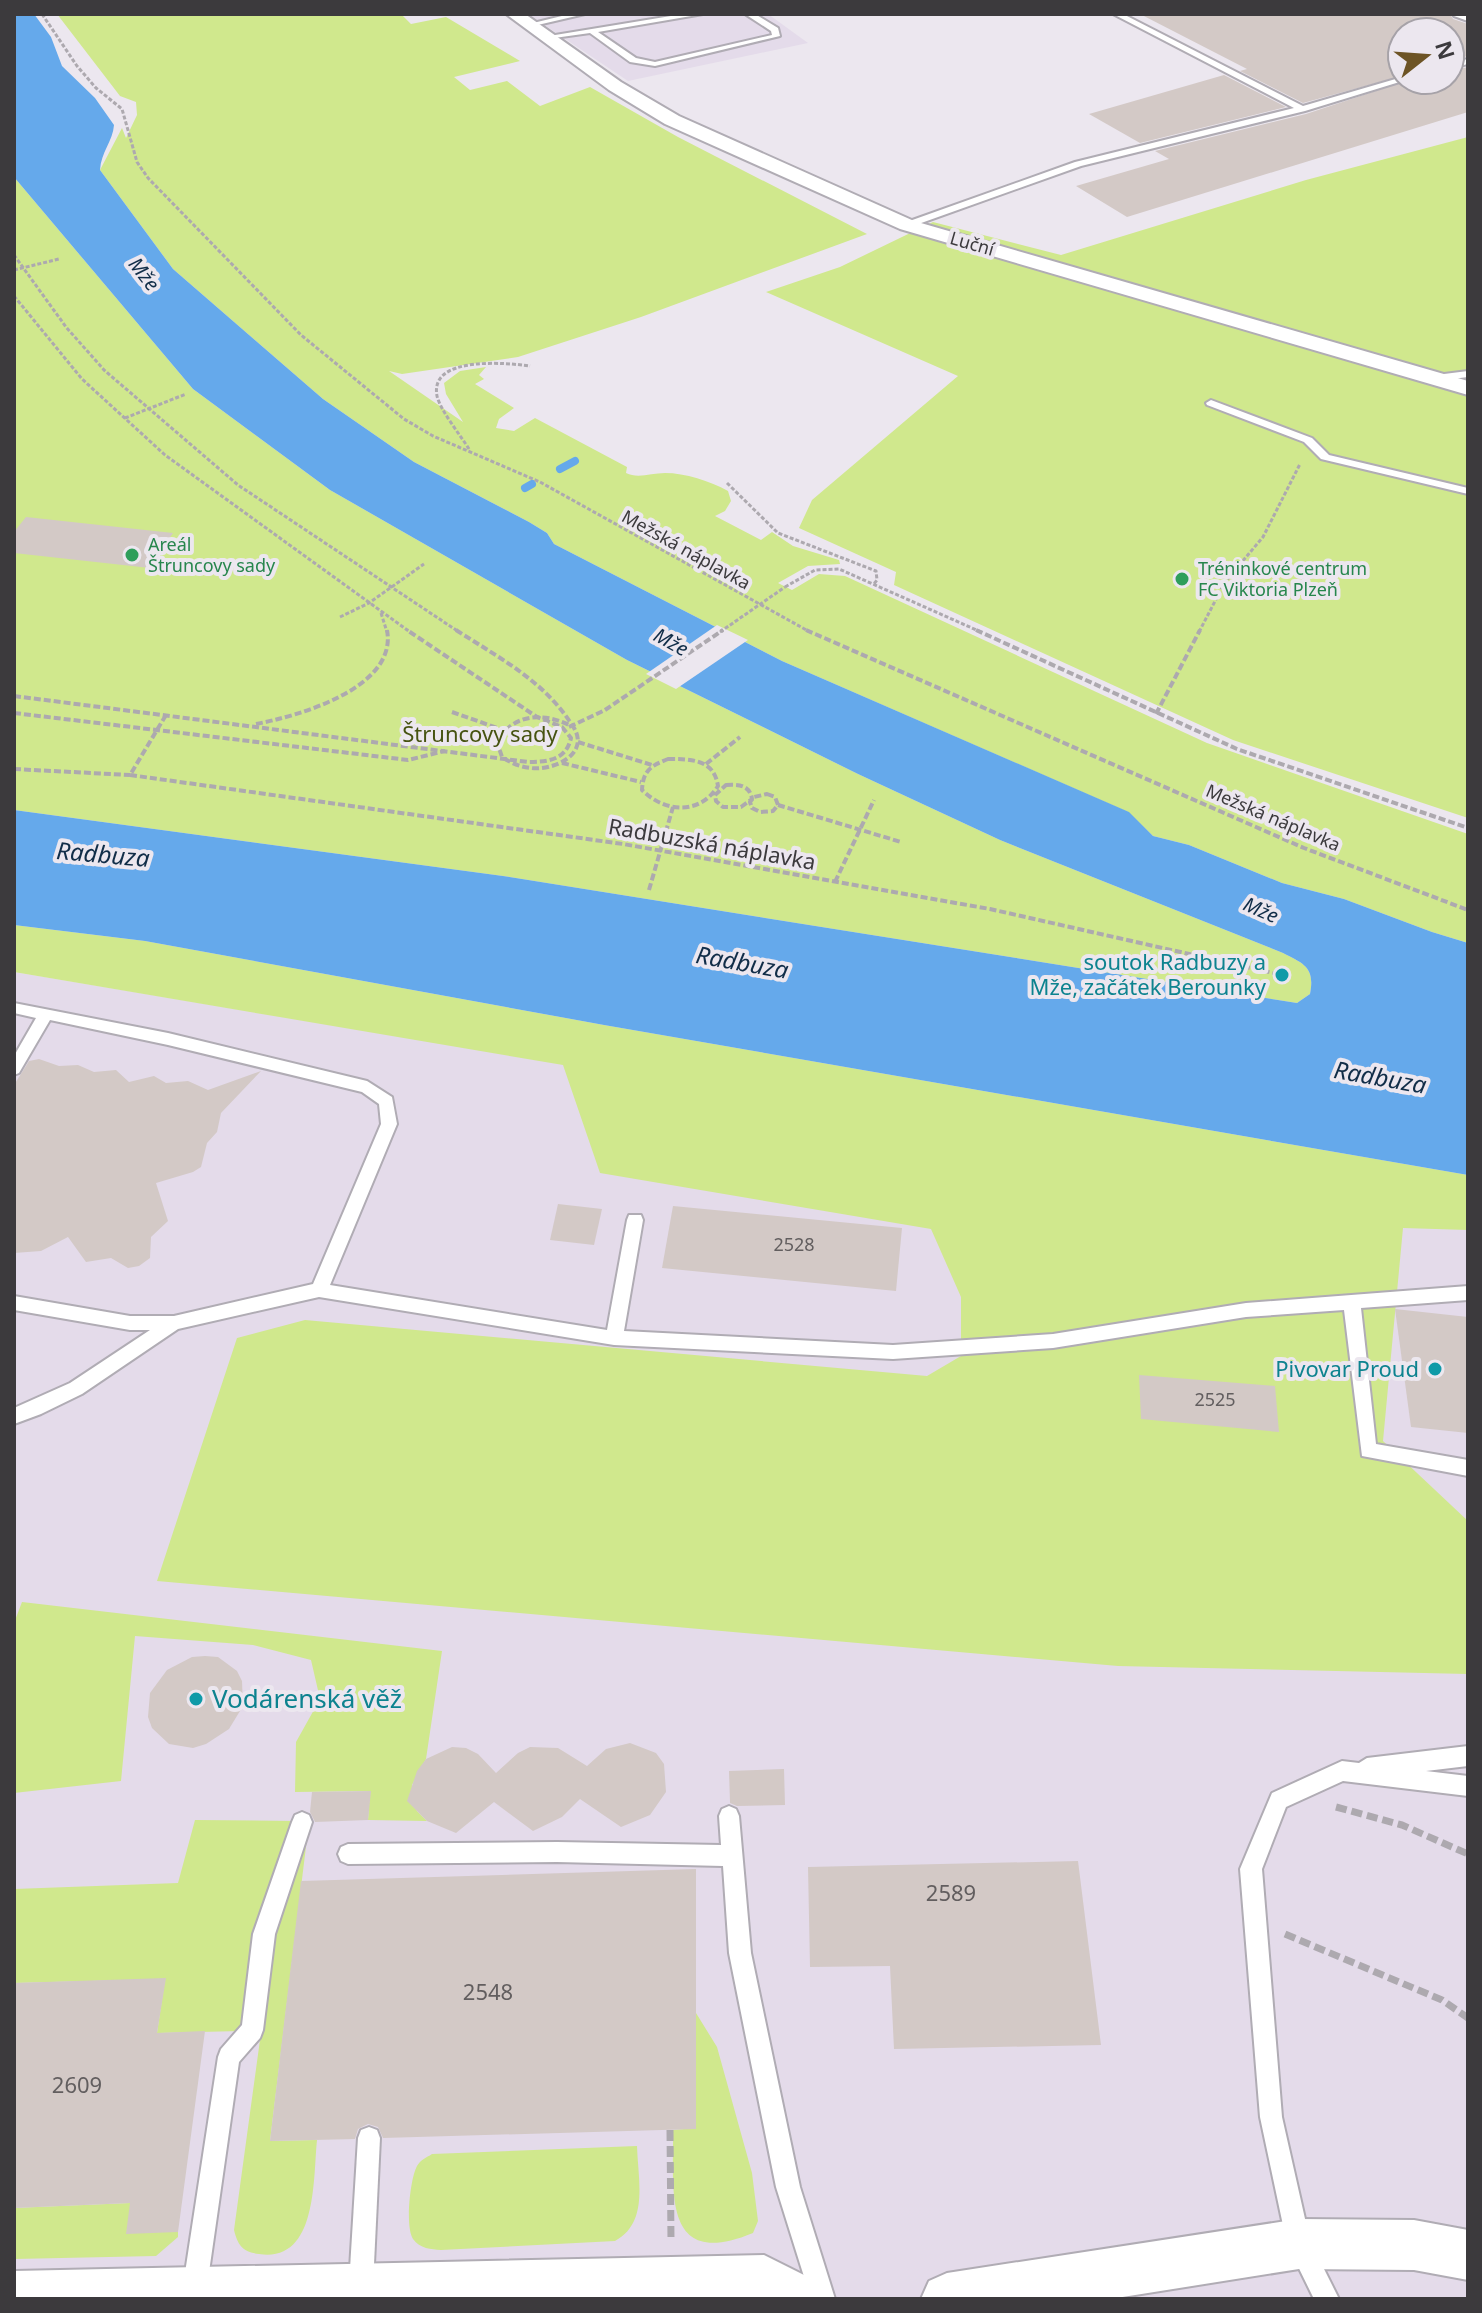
<svg xmlns="http://www.w3.org/2000/svg" width="1482" height="2313" font-family="'Noto Sans',sans-serif">
<style>
.built{fill:#e4dbea}
.green{fill:#d0e88d}
.water{fill:#65a9eb}
.pier{fill:#ece7ef}
.lines{fill:none;stroke-linecap:round;stroke-linejoin:round}
.stream{stroke:#65a9eb;stroke-width:8}
.building{fill:#d3c9c6}
.service-casing{stroke:#b0acb4;stroke-width:4}
.minor-casing{stroke:#b0acb4;stroke-width:4}
.path-far2{stroke:#ada9af;stroke-width:3;stroke-dasharray:4 2;stroke-linecap:butt}
.path-far1{stroke:#ada9af;stroke-width:4;stroke-dasharray:7 3;stroke-linecap:butt}
.path{stroke:#ada9af;stroke-width:7;stroke-dasharray:11 5;stroke-linecap:butt}
.service{fill:#fff;fill-rule:evenodd}
.minor{fill:#fff;fill-rule:evenodd}
.path-bridge-far1{stroke:#ada9af;stroke-width:3;stroke-dasharray:4 2;stroke-linecap:butt}
.path-bridge{stroke:#ada9af;stroke-width:4;stroke-dasharray:7 3;stroke-linecap:butt}
.leisure-dot{fill:#2e9e5b;stroke:#ece7ef;stroke-width:3}
.culture-dot{fill:#0f9aa8;stroke:#ece7ef;stroke-width:3}
.labels{text-anchor:middle;stroke-width:8;stroke-linejoin:round;paint-order:stroke}
.far-street-label{font-size:18px;fill:#3c3a3d;stroke:#ece7ef}
.far-leisure-label{font-size:18px;fill:#27864d;stroke:#ece7ef;text-anchor:start}
.number-label{font-size:18px;fill:#625e5f}
.far-water-label{font-size:20px;font-style:italic;fill:#112d48;stroke:#ece7ef}
.park-label{font-size:22px;fill:#465310;stroke:#ece7ef}
.street-label{font-size:22px;fill:#3c3a3d;stroke:#ece7ef}
.culture-label{font-size:22px;fill:#0d838f;stroke:#ece7ef;text-anchor:end}
.near-number-label{font-size:22px;fill:#625e5f}
.water-label{font-size:24px;font-style:italic;fill:#112d48;stroke:#ece7ef}
.near-culture-label{font-size:26px;fill:#0d838f;stroke:#ece7ef;text-anchor:start}
</style>
<rect width="100%" height="100%" fill="#ece7ef"/>
<g class="built">
<path d="M538 14H768L808 43 628 81 531 16Z"/>
<path d="M14 972 1468 1215V2299H14Z"/>
</g>
<g class="green">
<path d="M57 14H401L411 24 446 17 520 61 454 77 470 90 507 81 540 106 590 87 678 137 867 234 641 317 518 357 402 374 389 371 463 422 446 394 444 383 460 371 486 367 479 375 484 379 475 384 514 408 499 419 496 428 514 431 535 418 627 467 626 473C638 479 651 473 665 473 685 473 710 481 728 491L731 501 725 511 715 516 761 540 772 532 793 546 839 560 840 564 808 566 778 583 792 590 819 574 845 576 1207 743 1468 834V943L1432 932 1344 899 1282 883 1189 845 1153 836 1128 812 782 661 554 544 547 533 529 522 414 462 323 399 173 269 100 170 122 128 126 138 137 115 136 102 120 96Z"/>
<path d="M1468 137V818L1233 740 894 585 896 572 799 528 812 500 958 376 766 292 840 267 933 222 1061 255 1306 180Z"/>
<path d="M14 177 193 389 330 490 627 660 858 774 1000 840 1283 953C1305 964 1315 968 1310 994L1297 1003 503 876 14 810Z"/>
<path d="M14 925 145 941 604 1025 1468 1175V1230L1403 1228 1383 1441 1468 1521V1674L1118 1666 157 1581 237 1338 305 1320 927 1376 961 1356V1297L931 1229 600 1173 563 1065 14 972Z"/>
<path d="M22 1602 442 1651 426 1759 412 1785V1799L417 1811 427 1821 368 1820 370 1791 295 1792 296 1742 320 1699 311 1660 253 1645 135 1636 121 1781 14 1793V1623Z"/>
<path d="M195 1820 295 1821 253 1936 241 2031 157 2033 165 1979 14 1983V1889L178 1883Z"/>
<path d="M309 1822 270 2141 317 2140C313 2178 318 2263 259 2254 243 2252 238 2246 234 2230L275 1930Z"/>
<path d="M696 2013 717 2047 752 2173 758 2221 753 2233C661 2271 674 2190 673 2130L696 2128Z"/>
<path d="M637 2146C638 2180 649 2223 615 2241L441 2250C431 2249 420 2249 413 2239 405 2227 410 2179 417 2166 421 2159 426 2158 432 2154Z"/>
<path d="M130 2203 178 2232V2237L156 2256 14 2259V2208Z"/>
</g>
<path class="water" d="M14 14H34L51 37 62 66 95 98 114 125C113 141 101 152 100 170L173 269 323 399 414 462 529 522 547 533 554 544 782 661 1129 812 1153 836 1189 845 1282 883 1344 899 1432 932 1468 943V1175L604 1025 145 941 14 925V810L503 876 1297 1003 1310 994C1315 968 1305 964 1283 953L1000 840 858 774 627 660 330 490 193 389 14 177Z"/>
<path class="pier" d="M717 625 748 640 676 689 646 674Z"/>
<g class="lines">
<g class="stream">
<path d="M560 469 575 461"/>
<path d="M525 488 532 484"/>
</g>
</g>
<g class="building">
<path d="M1140 14H1450L1453 19 1468 24V56L1450 60V32H1402V76L1303 103 1240 71 1247 69Z"/>
<path d="M1468 67V112L1127 217 1076 186 1169 159 1155 151 1306 114 1409 80H1450V71Z"/>
<path d="M1224 75 1286 107 1140 143 1089 114Z"/>
<path d="M26 517 173 533 150 568 14 553V532Z"/>
<path d="M39 1059 59 1066 78 1065 94 1072 116 1070 129 1082 154 1076 166 1083 188 1081 208 1090 261 1071 221 1113 217 1132 207 1143 201 1167 193 1172 156 1183 168 1221 151 1237 150 1258 139 1266 128 1268 111 1258 86 1262 68 1237 41 1251 14 1253V1085L29 1061Z"/>
<path d="M558 1204 602 1209 594 1245 550 1240Z"/>
<path d="M673 1206 902 1228 896 1291 662 1268Z"/>
<path d="M1395 1309 1468 1317V1433L1411 1427Z"/>
<path d="M1139 1375 1275 1386 1279 1432 1141 1419Z"/>
<path d="M205 1656 218 1657 237 1671 242 1681 243 1706 229 1729 206 1744 193 1748 169 1744 152 1728 148 1717 150 1693 167 1670 192 1657Z"/>
<path d="M630 1743 656 1753 664 1764 666 1792 650 1815 621 1827 580 1799 562 1817 533 1831 494 1802 456 1833 427 1821 407 1801 417 1771 426 1759 452 1747 466 1748 478 1754 496 1773 518 1753 530 1747 558 1748 587 1766 606 1749Z"/>
<path d="M784 1769 785 1805 737 1806 730 1803 729 1771Z"/>
<path d="M371 1791 368 1820 315 1822 310 1812 312 1792Z"/>
<path d="M1078 1861 1101 2045 894 2049 890 1966 810 1967 808 1867Z"/>
<path d="M696 1869V2129L383 2138 378 2127 368 2124 358 2129 355 2139 270 2141 301 1881Z"/>
<path d="M166 1978 157 2033 205 2031 178 2232 126 2234 130 2203 14 2208V1983Z"/>
</g>
<g class="lines">
<defs>
<g id="service">
<path d="M570 14H585L529 27 525 25Z"/>
<path d="M683 14H703L598 32 636 58 655 62 772 35 771 31 745 14H755L778 28 780 36 655 66 630 62 590 33 547 39 543 37Z"/>
<path d="M1113 14H1123L1303 106 1399 78 1406 80 1305 111 1081 166 910 227H904V223L1075 162 1294 108Z"/>
<path d="M1453 14 1468 16V21L1454 16Z"/>
<path d="M1468 59V64L1450 68V63Z"/>
<path d="M1468 371V377L1436 381 1431 378 1436 375Z"/>
<path d="M1211 400 1312 438 1329 455 1468 488V494L1321 459 1304 442 1207 405 1206 403Z"/>
<path d="M14 1003 168 1033 367 1081 392 1097 397 1124 330 1285 607 1330 627 1220 629 1215H641L643 1220 624 1331 893 1345 1053 1334 1246 1303 1468 1286V1300L1361 1308 1376 1444 1468 1460V1476L1362 1456 1344 1310 1246 1317 1053 1348 893 1359 614 1345 319 1297 178 1329 82 1394 41 1414 14 1424V1408L70 1383 150 1330H130L14 1310V1296L130 1316H174L313 1284 381 1124 379 1104 362 1092 168 1045 50 1020 19 1073 14 1075V1056L36 1018 14 1013Z"/>
<path d="M1468 1746V1766L1426 1771 1468 1776V1796L1343 1781 1286 1807 1262 1869 1282 2117 1310 2241 1339 2299H1314L1287 2244 1260 2117 1240 1869 1272 1793 1342 1761 1359 1763 1367 1758Z"/>
<path d="M729 1806 736 1809 739 1816 751 1953 800 2187 835 2299H811L776 2187 729 1953 723 1866 557 1862 348 1864 341 1861 338 1854 341 1847 348 1844 557 1842 721 1845 719 1816 722 1809Z"/>
<path d="M302 1812 309 1815 312 1822 275 1934 263 2030 260 2038 239 2062 207 2286 203 2294 195 2298 187 2294 183 2286 218 2057 221 2049 242 2025 253 1934 292 1822 295 1815Z"/>
<path d="M369 2127 377 2130 380 2138 373 2285 369 2293 361 2297 353 2293 349 2285 358 2138 361 2130Z"/>
</g>
<g id="minor">
<path d="M506 14H525L621 82 679 116 914 221 1468 381V395L900 229 665 124 609 90Z"/>
<path d="M1299 2219 1414 2220 1468 2230V2280L1414 2270 1299 2269 1110 2299H921L929 2281 947 2273Z"/>
<path d="M764 2255 816 2281 824 2299H14V2271Z"/>
</g>
</defs>
<use href="#service" class="service-casing"/>
<use href="#minor" class="minor-casing"/>
<g class="path-far2">
<path d="M42 14 77 66 96 88 122 109 137 162 148 178 301 335 404 419 433 436 540 482 810 632"/>
<path d="M14 255 66 327 104 370 238 485 459 632"/>
<path d="M14 270 59 259"/>
<path d="M14 296 82 379 165 455 410 632"/>
<path d="M125 418 186 394"/>
<path d="M469 449C461 436 440 410 437 396 429 355 508 363 530 366"/>
<path d="M727 483 778 533 876 571 877 580 873 585"/>
<path d="M785 587 815 570 839 569 981 632"/>
<path d="M381 613 387 632"/>
<path d="M340 617 369 603 424 564"/>
<path d="M1199 632 1225 582 1263 537 1300 464"/>
</g>
<g class="path-far1">
<path d="M456 630C501 659 546 682 574 728 590 755 552 771 531 768 520 767 511 763 502 757L497 742C513 713 544 712 571 726"/>
<path d="M806 630 1304 848 1468 910"/>
<path d="M976 630 1237 749 1468 828"/>
<path d="M14 696 528 762C548 762 566 760 571 738L562 727 537 717 407 630"/>
<path d="M452 712 503 730"/>
<path d="M14 713 408 760 445 751"/>
<path d="M1156 714 1200 630"/>
<path d="M166 715 130 775 623 844 990 909 1282 975"/>
<path d="M256 724C298 716 398 688 387 630"/>
<path d="M569 727 605 710"/>
<path d="M578 742 652 765"/>
<path d="M668 759C691 759 714 759 718 786 700 815 665 813 642 790 643 771 650 766 668 759Z"/>
<path d="M562 763 641 782"/>
<path d="M706 764 740 737"/>
<path d="M14 769 130 775"/>
<path d="M726 785C738 784 750 785 752 799L741 807H723L716 801 715 795Z"/>
<path d="M767 794 775 797 778 805 773 811 760 812 752 808 750 802 754 797Z"/>
<path d="M778 805 901 842"/>
<path d="M835 882 874 800"/>
<path d="M649 890 673 807"/>
</g>
<g class="path">
<path d="M1336 1807 1402 1825 1468 1854"/>
<path d="M1285 1934 1442 2000 1468 2018"/>
<path d="M670 2130 671 2241"/>
</g>
<use href="#service" class="service"/>
<use href="#minor" class="minor"/>
<path class="path-bridge-far1" d="M720 632 785 587"/>
<path class="path-bridge" d="M605 710 723 630"/>
</g>
<g class="leisure-dot">
<circle cx="132" cy="555" r="8"/>
<circle cx="1182" cy="579" r="8"/>
</g>
<g class="culture-dot">
<circle cx="1282" cy="975" r="8"/>
<circle cx="1435" cy="1369" r="8"/>
<circle cx="196" cy="1699" r="8"/>
</g>
<g class="labels">
<g class="far-street-label">
<text transform="translate(972 244) rotate(16)" y="6">Luční</text>
<text transform="translate(686 550) rotate(29)" y="6">Mežská náplavka</text>
<text transform="translate(1273 818) rotate(23)" y="6">Mežská náplavka</text>
</g>
<g class="far-leisure-label">
<text x="148" y="551">Areál<tspan x="148" dy="21">Štruncovy sady</tspan></text>
<text x="1198" y="575">Tréninkové centrum<tspan x="1198" dy="21">FC Viktoria Plzeň</tspan></text>
</g>
<g class="number-label">
<text x="794" y="1251">2528</text>
<text x="1215" y="1406">2525</text>
</g>
<g class="far-water-label">
<text transform="translate(144 274) rotate(52)" y="7">Mže</text>
<text transform="translate(671 642) rotate(29)" y="7">Mže</text>
<text transform="translate(1261 910) rotate(24)" y="7">Mže</text>
</g>
<g class="park-label">
<text x="480" y="742">Štruncovy sady</text>
</g>
<g class="street-label">
<text transform="translate(712 844) rotate(10)" y="8">Radbuzská náplavka</text>
</g>
<g class="culture-label">
<text x="1266" y="970">soutok Radbuzy a<tspan x="1266" dy="25">Mže, začátek Berounky</tspan></text>
<text x="1419" y="1377">Pivovar Proud</text>
</g>
<g class="near-number-label">
<text x="951" y="1901">2589</text>
<text x="488" y="2000">2548</text>
<text x="77" y="2093">2609</text>
</g>
<g class="water-label">
<text transform="translate(103 855) rotate(5)" y="8">Radbuza</text>
<text transform="translate(742 963) rotate(10)" y="8">Radbuza</text>
<text transform="translate(1380 1078) rotate(10)" y="8">Radbuza</text>
</g>
<g class="near-culture-label">
<text x="212" y="1708">Vodárenská věž</text>
</g>
</g>
<rect width="1482" height="2313" fill="none" stroke="#3c3a3d" stroke-width="32"/>
<g transform="translate(1426 56) rotate(73)"><circle r="38" fill="#ece7ef" stroke="#a6a2a8" stroke-width="2"/>
<path d="M0-6L14 30L0 20L-14 30Z" fill="#6d5425"/>
<text y="-12" font-size="22" font-weight="bold" text-anchor="middle" fill="#3c3a3d">N</text>
</g>
</svg>
